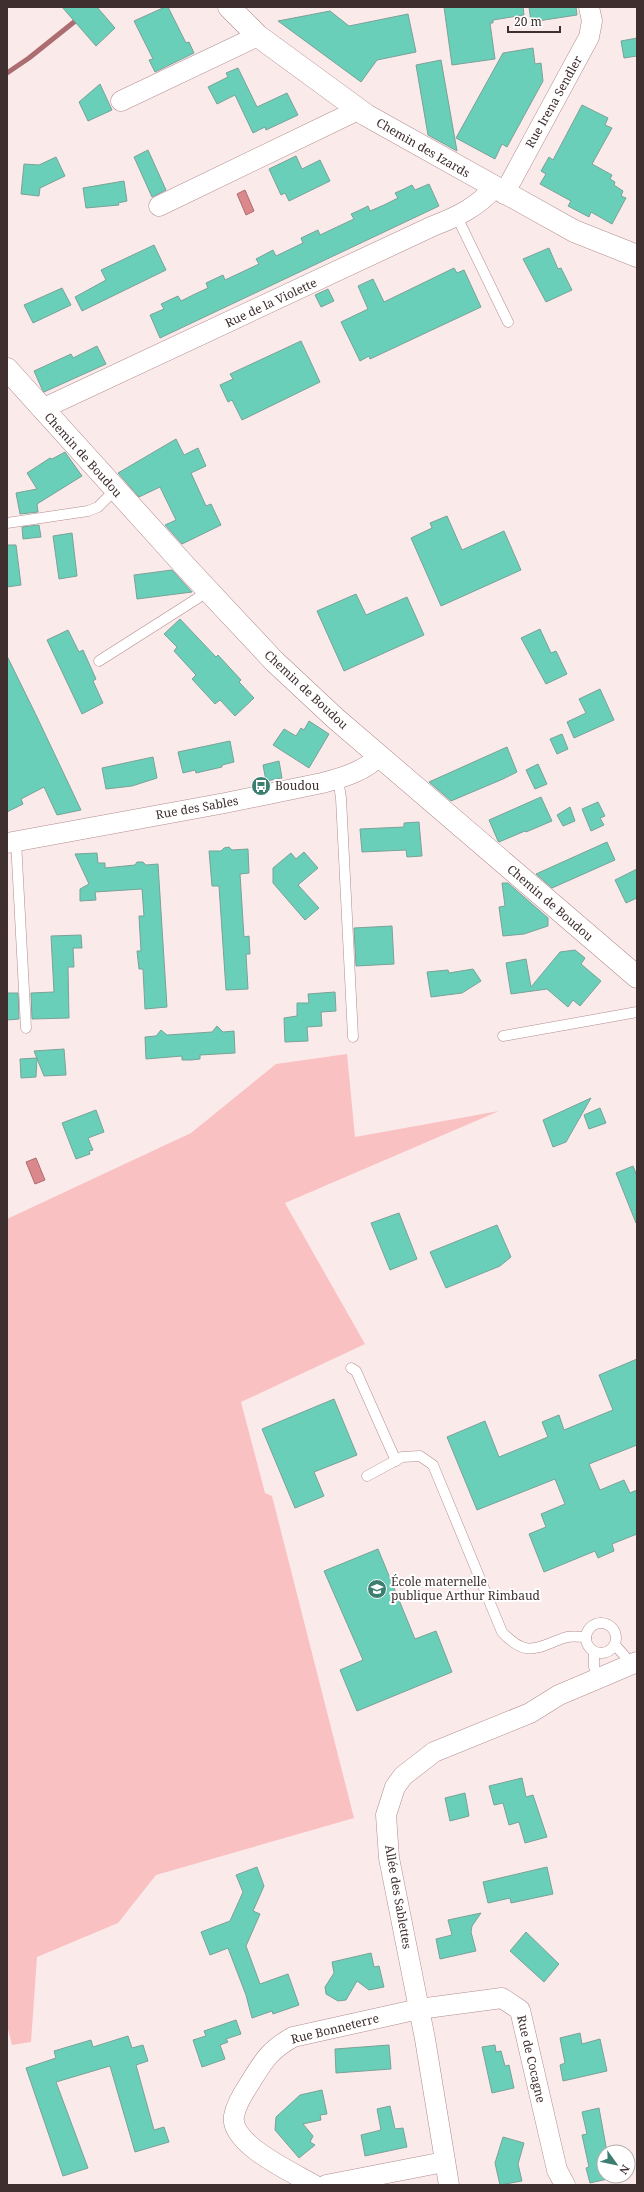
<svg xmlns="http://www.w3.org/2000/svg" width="644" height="2192" font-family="'Noto Serif',serif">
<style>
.green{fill:#fac1c3}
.water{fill:#db888d;stroke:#ac6d71}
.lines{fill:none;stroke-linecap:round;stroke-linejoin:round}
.stream{stroke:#ac6d71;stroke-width:5}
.building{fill:#69cfb9;stroke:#79a298}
.lane-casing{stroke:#b38c8e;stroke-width:11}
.street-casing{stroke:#b38c8e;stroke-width:21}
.secondary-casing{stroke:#b38c8e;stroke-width:23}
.lane{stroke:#fff;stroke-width:10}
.street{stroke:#fff;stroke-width:20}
.secondary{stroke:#fff;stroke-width:22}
.labels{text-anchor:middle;stroke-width:4;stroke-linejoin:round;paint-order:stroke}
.street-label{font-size:12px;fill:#3f2f2f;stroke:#fff}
.poi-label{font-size:12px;fill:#3f2f2f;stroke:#fff;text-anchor:start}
</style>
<rect width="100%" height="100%" fill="#fbeaea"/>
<path class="green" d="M347 1054 355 1137 499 1111 285 1203 365 1344 241 1402 265 1493 272 1496 354 1818 156 1875 118 1923 37 1957 31 2042 12 2045 7 2025V1219L191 1133 276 1064Z"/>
<g class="water">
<path d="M245 190 254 211 246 215 237 194Z"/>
<path d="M36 1158 45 1180 35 1184 26 1162Z"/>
</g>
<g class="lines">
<path class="stream" d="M7 73 29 58 79 18"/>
</g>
<g class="building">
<path d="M62 7H97L115 28 96 46Z"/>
<path d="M165 7H168L186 43 189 42 194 53 155 72 149 60 153 59 134 21Z"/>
<path d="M444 7H523L524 15 493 20V23H490L495 59 452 65Z"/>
<path d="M529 7H576L577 15 531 22Z"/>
<path d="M330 11 349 26 408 14 416 52 377 60 361 82 278 21Z"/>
<path d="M637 38V56L624 58 621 41Z"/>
<path d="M533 48 535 64 541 63 543 81 507 147 502 144 495 159 456 138 503 53Z"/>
<path d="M441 60 457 151 428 135 416 65Z"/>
<path d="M238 68 257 107 287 93 298 115 266 130 265 127 253 133 235 95 217 104 208 87 228 77 226 73Z"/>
<path d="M100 84 112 110 88 121 79 102Z"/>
<path d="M582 105 608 118 605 125 612 128 592 164 612 175 610 179 615 182 614 185 623 191 621 196 626 198 612 224 591 212 589 217 568 206 571 201 540 184 546 174 541 171 549 157 553 160Z"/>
<path d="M148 150 166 190 152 197 134 157Z"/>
<path d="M296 156 302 169 320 160 330 181 289 201 285 193 281 195 269 169Z"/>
<path d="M56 157 65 176 40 188 39 196 21 194 24 164 39 165Z"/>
<path d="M124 181 127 201 118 203 119 205 86 208 83 188Z"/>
<path d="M429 184 439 206 160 338 150 315 164 309 161 304 178 296 181 301 195 294 208 288 206 283 223 275 225 280 259 264 256 259 273 250 276 256 303 243 301 238 318 230 320 235 339 226 354 219 351 214 360 210 368 206 370 211 384 205 398 198 395 193 404 189 412 185 415 190Z"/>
<path d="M154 245 166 270 82 311 75 297 106 280 101 270Z"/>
<path d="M549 248 558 269 561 268 572 290 546 302 523 259Z"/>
<path d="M454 268 457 273 464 270 481 307 370 359 369 356 360 361 341 322 368 309 358 286 373 279 384 302Z"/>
<path d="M62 288 71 305 33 323 24 305Z"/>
<path d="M328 289 334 301 321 307 315 295Z"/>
<path d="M301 341 320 382 242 420 232 400 228 402 220 385 233 379 230 374Z"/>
<path d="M97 346 106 364 44 392 42 389 34 371 71 354 73 358Z"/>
<path d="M176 439 184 455 198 448 206 466 191 473 206 506 211 504 221 525 182 544 165 525 176 520 160 487 139 497 118 473Z"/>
<path d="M65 452 82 476 37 504 38 512 20 514 16 493 37 489 27 473 50 458 52 459Z"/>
<path d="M447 516 462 550 504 531 521 570 441 606 411 538 432 528 430 523Z"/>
<path d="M39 525 41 537 23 539 22 527Z"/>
<path d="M72 533 77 576 59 579 53 536Z"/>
<path d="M7 545H16L21 585 7 587Z"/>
<path d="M172 570 192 592 137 599 134 575Z"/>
<path d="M356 594 366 615 407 597 424 635 344 671 317 611Z"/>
<path d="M180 619 216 657 218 655 241 680 239 682 254 698 235 716 220 700 215 704 192 679 196 675 174 651 177 647 164 634Z"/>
<path d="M540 629 551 653 556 651 567 674 546 684 521 638Z"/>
<path d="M68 630 79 652 83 650 96 679 93 681 103 703 82 714 47 640Z"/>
<path d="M7 656 37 717 81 810 57 815 44 787 21 799 23 804 7 812Z"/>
<path d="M600 689 614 720 574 738 567 722 586 713 579 699Z"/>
<path d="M309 721 329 734 309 768 273 745 284 729 296 736 301 728 304 730Z"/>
<path d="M562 734 568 749 557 754 550 739Z"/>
<path d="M230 741 234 762 222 765V767L196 773 195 770 183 773 178 752Z"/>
<path d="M507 747 517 772 503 779 451 801 429 782Z"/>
<path d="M153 757 157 778 132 786 106 789 102 768Z"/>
<path d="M279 761 282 778 266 781 263 765Z"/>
<path d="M538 764 547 784 535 789 526 770Z"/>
<path d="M541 797 552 821 526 832 525 831 499 842 498 841 489 820Z"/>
<path d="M598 802 605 816 600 818 604 825 591 831 582 809Z"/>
<path d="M570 807 575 821 563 826 557 815Z"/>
<path d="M419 822 422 856 407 857 406 850 362 852 360 829 404 827V823Z"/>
<path d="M607 842 615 860 552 888 536 874Z"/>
<path d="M229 847 232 850 248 849 249 873 240 874 244 937 249 936 250 954H246L248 989 226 990 219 886H212L209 851H221L224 848Z"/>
<path d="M304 852 318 868 298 885 319 908 305 920 273 883V868L291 853 296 859Z"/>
<path d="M97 853 98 863H105V868L135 865 137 862H143L146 865 158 864 167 1007 145 1009 143 969H139L137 951H141L139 916H144L142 889 95 892 96 900 80 901V889L89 884 75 854Z"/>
<path d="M637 869V898L626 903 615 880Z"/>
<path d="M502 883H508L548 918V926L524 934 503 936 499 907 505 906Z"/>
<path d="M392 926 394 964 356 966 354 928Z"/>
<path d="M81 935 82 948H73L74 967H68L69 1018 32 1019 31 993 54 992 51 936Z"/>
<path d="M575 950 585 958 581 964 601 981 580 1006 573 1000 568 1007 547 989 511 994 506 963 526 959 531 987 560 952Z"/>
<path d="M473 969 481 981 462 993 431 997 427 972 448 970 449 973Z"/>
<path d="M335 992 336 1011 321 1012 322 1026 307 1027 308 1041 285 1042 284 1018 297 1016V1003H309L308 994Z"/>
<path d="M7 993H18L19 1019 7 1020Z"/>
<path d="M217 1026 223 1032 234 1031 235 1053 200 1055V1059L191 1060H182V1056L146 1059 145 1037 156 1036 161 1030 167 1035 212 1032Z"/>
<path d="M64 1049 66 1075 44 1076 34 1051Z"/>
<path d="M37 1058 36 1077 21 1078 20 1059Z"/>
<path d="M591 1098 566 1142 553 1147 543 1120Z"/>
<path d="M600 1108 606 1123 589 1129 584 1115Z"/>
<path d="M96 1110 104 1132 88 1138 93 1150 89 1151 90 1154 76 1159 62 1123Z"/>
<path d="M633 1166 637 1176 636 1223 616 1173Z"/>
<path d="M399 1213 417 1259 390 1270 371 1223Z"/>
<path d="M497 1225 511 1257 500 1266 446 1288 430 1252Z"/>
<path d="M637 1359V1445L589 1464 600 1490 624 1480 630 1493 637 1490V1534L612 1544 614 1551 598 1558 595 1551 544 1572 529 1534 546 1527 541 1514 565 1504 555 1479 477 1510 447 1437 485 1421 499 1457 548 1437 542 1422 559 1415 564 1430 613 1410 599 1375Z"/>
<path d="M334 1399 357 1455 314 1472 324 1496 295 1508 262 1429Z"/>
<path d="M378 1549 415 1639 436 1631 452 1672 357 1711 340 1670 363 1660 324 1571Z"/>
<path d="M522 1778 526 1797 533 1795 547 1837 525 1843 519 1822 509 1825 503 1803 494 1805 489 1786Z"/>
<path d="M465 1793 469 1816 450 1821 445 1798Z"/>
<path d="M257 1867 264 1886 253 1911 260 1914 246 1946 260 1984 288 1974 299 2005 273 2014 272 2011 252 2018 246 1995 228 1948 210 1955 201 1932 230 1921 243 1892 236 1875Z"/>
<path d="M547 1867 553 1894 511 1903 510 1898 488 1903 483 1882Z"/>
<path d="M481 1913 472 1926 471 1932 476 1951 440 1959 436 1939 452 1935 448 1920Z"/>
<path d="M526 1932 559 1964 544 1982 510 1951Z"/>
<path d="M371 1953 374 1967 379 1966 384 1987 369 1990 357 1981 346 2000 338 2001 326 1994 325 1987 334 1973 332 1962Z"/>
<path d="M236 2020 241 2034 226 2039 228 2042 220 2045 225 2059 202 2067 193 2040 206 2036 204 2031Z"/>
<path d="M580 2033 582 2044 600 2039 607 2071 563 2081 560 2065 565 2063 560 2038Z"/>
<path d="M128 2036 132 2048 143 2045 148 2061 136 2065 154 2130 164 2127 169 2142 135 2152 110 2066 56 2082 88 2168 63 2176 26 2068 56 2058 54 2051 91 2040 93 2047Z"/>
<path d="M389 2045 391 2069 336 2073 335 2049Z"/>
<path d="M495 2045 496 2052 501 2051 505 2066 509 2065 514 2088 492 2093 482 2047Z"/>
<path d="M322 2090 327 2114 320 2115 321 2120 303 2124 313 2136 310 2142 315 2145 299 2158 275 2130 276 2117 300 2095Z"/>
<path d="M390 2106 395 2129 403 2128 407 2147 365 2156 361 2135 381 2130 377 2109Z"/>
<path d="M599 2108 607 2152H604V2176H612V2178L590 2183 586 2168 589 2167 582 2135 587 2134 582 2112Z"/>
<path d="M503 2137 524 2143 518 2164 522 2181 500 2185 495 2163Z"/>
</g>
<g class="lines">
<defs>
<g id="lane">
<path d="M457 217 508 322"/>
<path d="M7 523 88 511 98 507 115 490"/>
<path d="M99 661 198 598 206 590"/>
<path d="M338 779 341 798 353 1037"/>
<path d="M16 841 26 1028"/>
<path d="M503 1036 637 1012"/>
<path d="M351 1368 356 1371 396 1461"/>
<path d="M367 1476 402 1457 420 1456 433 1465 502 1632C528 1660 538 1646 567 1637 573 1636 580 1637 586 1637"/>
<circle cx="601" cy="1638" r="15"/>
<path d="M615 1645 631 1663"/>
<path d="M594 1652V1667L599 1678"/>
</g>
<g id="street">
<path d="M121 101 258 36"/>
<path d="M504 194 589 37 592 21 589 7"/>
<path d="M159 206 358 110"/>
<path d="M42 409 433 226C457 217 477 207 494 188"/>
<path d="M7 843 225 803 322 783C341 778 367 771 379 755"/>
<path d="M314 2185C294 2173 229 2144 234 2116 236 2105 242 2095 248 2086 263 2062 268 2051 293 2037L419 2009 502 1998 520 2010 557 2170 565 2185"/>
<path d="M326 2185 444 2162"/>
<path d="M449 2185 425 2039 389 1858 386 1815 395 1787 403 1776 434 1752 530 1713 559 1695 637 1662"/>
</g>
<g id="secondary">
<path d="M229 7 258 36 366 115 574 231 637 256"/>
<path d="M7 369 186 567 274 661 335 718 637 977"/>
</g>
</defs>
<use href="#lane" class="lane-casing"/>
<use href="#street" class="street-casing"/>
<use href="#secondary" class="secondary-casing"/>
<use href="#lane" class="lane"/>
<use href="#street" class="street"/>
<use href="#secondary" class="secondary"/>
</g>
<defs>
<symbol id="bus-disc" viewBox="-11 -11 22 22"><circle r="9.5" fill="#3c7f70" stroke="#fff"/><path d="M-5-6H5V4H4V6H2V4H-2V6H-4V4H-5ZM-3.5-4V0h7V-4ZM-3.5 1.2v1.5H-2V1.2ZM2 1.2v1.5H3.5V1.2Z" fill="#fff"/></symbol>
<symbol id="school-disc" viewBox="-11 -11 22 22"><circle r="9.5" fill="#3c7f70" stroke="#fff"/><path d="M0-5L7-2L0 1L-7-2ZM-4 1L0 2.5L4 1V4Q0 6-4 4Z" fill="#fff"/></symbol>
</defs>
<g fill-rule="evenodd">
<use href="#bus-disc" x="250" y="775" width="22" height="22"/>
<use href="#school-disc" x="366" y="1578" width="22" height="22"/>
</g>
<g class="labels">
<g class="street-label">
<text transform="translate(554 102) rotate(-61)" y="4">Rue Irena Sendler</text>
<text transform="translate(423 148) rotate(30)" y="4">Chemin des Izards</text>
<text transform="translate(271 303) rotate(-25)" y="4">Rue de la Violette</text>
<text transform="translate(83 455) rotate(48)" y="4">Chemin de Boudou</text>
<text transform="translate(306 690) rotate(43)" y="4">Chemin de Boudou</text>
<text transform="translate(197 808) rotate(-10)" y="4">Rue des Sables</text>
<text transform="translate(550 903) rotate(41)" y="4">Chemin de Boudou</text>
<text transform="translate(398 1897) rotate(80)" y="4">Allée des Sablettes</text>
<text transform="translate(335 2029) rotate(-14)" y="4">Rue Bonneterre</text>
<text transform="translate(531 2059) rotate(77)" y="4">Rue de Cocagne</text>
</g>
<g class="poi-label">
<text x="275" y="790">Boudou</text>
<text x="391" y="1586">École maternelle<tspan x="391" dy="14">publique Arthur Rimbaud</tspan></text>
</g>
</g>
<rect width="644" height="2192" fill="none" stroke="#3f2f2f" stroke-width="16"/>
<g transform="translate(616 2164) rotate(123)"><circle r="19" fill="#ffffff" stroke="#b2acac"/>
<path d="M0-3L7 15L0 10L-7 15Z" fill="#3c7f70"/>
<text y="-6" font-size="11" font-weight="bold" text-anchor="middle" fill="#3f2f2f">N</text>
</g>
<path d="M508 26v6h52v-6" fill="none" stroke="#3f2f2f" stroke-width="2"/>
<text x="514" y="26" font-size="12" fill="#3f2f2f" stroke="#ffffff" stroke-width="3" paint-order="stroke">20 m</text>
</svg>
